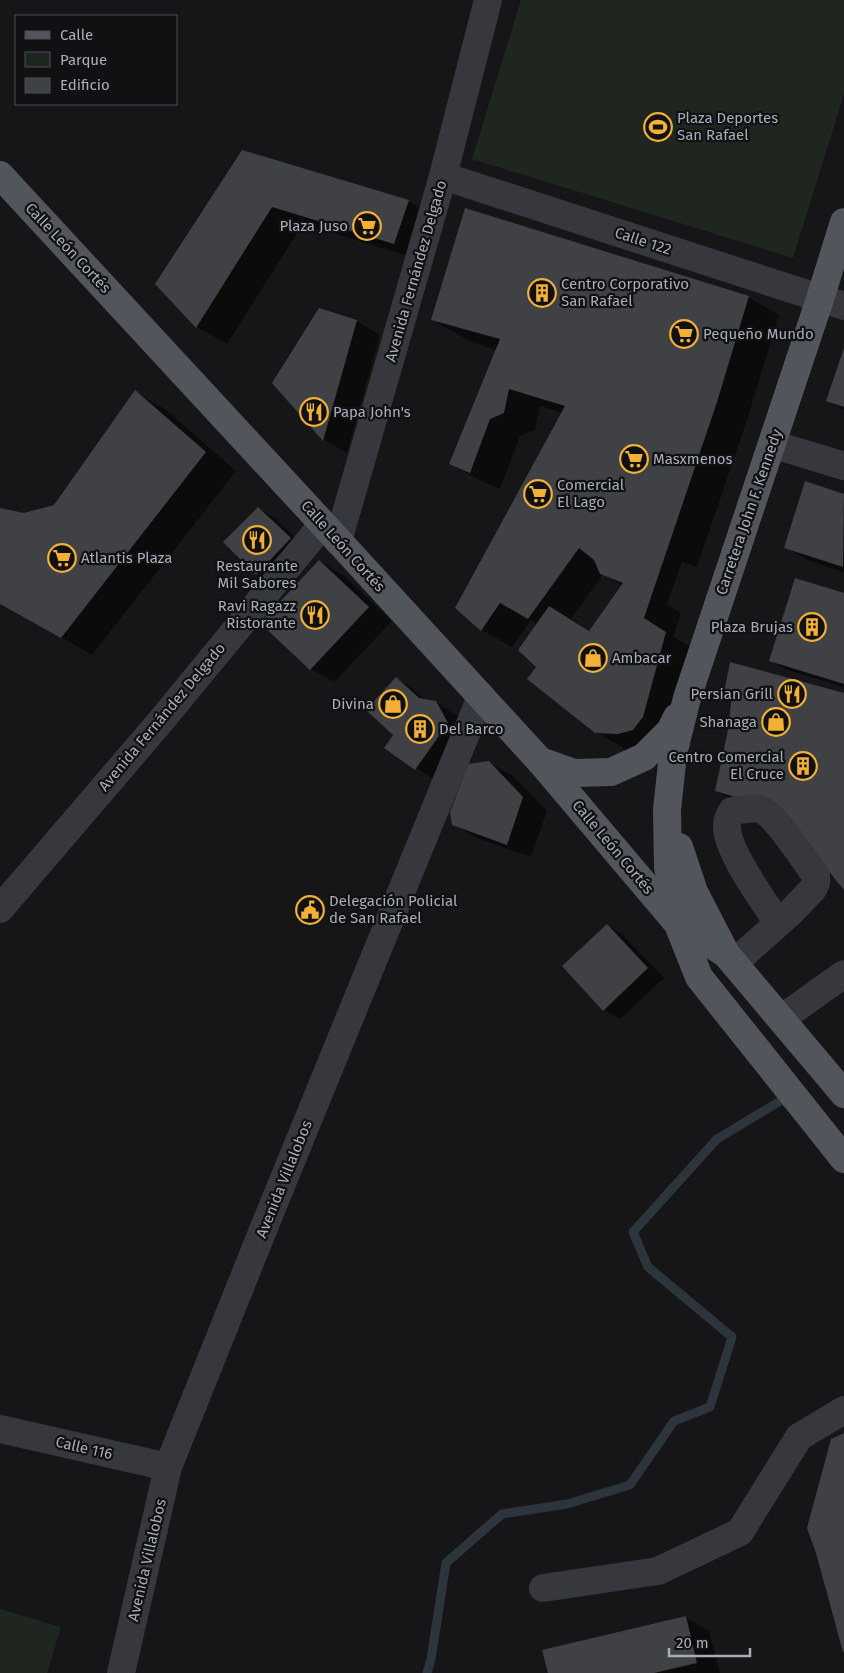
<svg xmlns="http://www.w3.org/2000/svg" width="844" height="1673" font-family="'Fira Sans',sans-serif">
<style>
.green{fill:#1e261f}
.shadow{fill:#0007;fill-rule:evenodd}
.lines{fill:none;stroke-linecap:round;stroke-linejoin:round}
.stream{stroke:#2c353c;stroke-width:9}
.building{fill:#404145}
.minor{stroke:#37383d;stroke-width:28}
.major{stroke:#53555c;stroke-width:28}
.labels{text-anchor:middle;stroke-width:4.5;stroke-linejoin:round;paint-order:stroke}
.poi-label{font-size:15px;fill:#a8adb8;stroke:#111113;text-anchor:start}
.street-label{font-size:15px;fill:#a8adb8;stroke:#111113}
</style>
<rect width="100%" height="100%" fill="#161618"/>
<g class="green">
<path d="M521 0H844V94L793 258 472 159Z"/>
<path d="M0 1609 61 1627 47 1673H0Z"/>
</g>
<g class="shadow">
<path d="M243 151 408 201 438 219 425 261 303 224 227 344 197 327 156 284Z"/>
<path d="M748 297 779 315 747 420 697 567 682 562 667 604 681 613 673 637 696 650 674 734 627 750 596 732 538 666V624L531 620 512 647 482 630 457 608 563 413 540 406 535 430 520 436 500 489 481 481 451 464 497 350 473 343 432 320ZM603 574 623 586 591 632 571 619Z"/>
<path d="M320 310 357 321 380 335 347 453 324 440 274 383Z"/>
<path d="M844 351V410L827 400Z"/>
<path d="M135 392 165 409 236 471 92 655 0 602V508L24 514 54 506Z"/>
<path d="M806 483 844 495V572L809 561 786 547Z"/>
<path d="M258 508 274 517 306 548 272 583 256 574Z"/>
<path d="M319 561 343 575 392 621 334 682 311 669Z"/>
<path d="M844 595V687L787 670 771 661Z"/>
<path d="M396 679 412 688 426 701 435 702 459 716 440 783 385 748 395 734Z"/>
<path d="M725 692 844 694V888L808 843 716 791 729 730 733 697Z"/>
<path d="M489 762 513 776 547 811 531 857 477 838 453 824Z"/>
<path d="M607 925 623 935 664 978 620 1019 604 1010Z"/>
<path d="M686 1617 709 1631 720 1673H549Z"/>
</g>
<g class="lines">
<path class="stream" d="M427 1673 431 1659 446 1563 502 1514 567 1504 630 1485 674 1421 710 1407 732 1337 648 1267 633 1232 717 1139 782 1100 790 1105"/>
</g>
<g class="building">
<path d="M242 150 409 200 394 244 272 207 196 328 155 284Z"/>
<path d="M465 208 749 296 717 402 644 618 666 632 643 717 633 730 618 734 595 733 527 679 536 667 518 650 549 606 589 631 623 583 600 574 594 560 579 548 528 619 500 603 481 631 455 608 565 406 509 389 504 413 490 419 470 473 449 464 500 339 431 320Z"/>
<path d="M319 308 357 320 323 441 272 383Z"/>
<path d="M844 348V407L826 401Z"/>
<path d="M135 390 206 452 61 638 0 604V508L24 513 54 505Z"/>
<path d="M805 481 844 494 843 567 784 548Z"/>
<path d="M258 507 291 538 256 575 223 542Z"/>
<path d="M319 560 369 607 310 670 260 623Z"/>
<path d="M795 578 844 593V684L769 661Z"/>
<path d="M730 662 844 693V890L779 810 715 791 728 730 732 695 724 693Z"/>
<path d="M396 677 419 698 436 701 448 723 415 770 384 748 393 735 366 710Z"/>
<path d="M489 761 523 797 507 845 452 825 450 812 468 764Z"/>
<path d="M607 924 648 968 603 1011 562 966Z"/>
<path d="M844 1433V1652H843L816 1553 807 1528 831 1439Z"/>
<path d="M686 1616 697 1663 654 1673H548L542 1650Z"/>
</g>
<g class="lines">
<g class="minor">
<path d="M443 176 844 306"/>
<path d="M772 444 844 466"/>
<path d="M338 541 443 176 488 0"/>
<path d="M0 909 160 722 323 524"/>
<path d="M734 963 792 911 813 889 816 883V876C805 861 775 814 760 809 751 807 741 810 732 811 729 816 727 820 727 826 726 850 764 902 778 923"/>
<path d="M781 1019 844 974"/>
<path d="M0 1429 168 1467"/>
<path d="M543 1588 658 1571 740 1532 799 1437 844 1410"/>
<path d="M121 1673 168 1467 265 1225 481 697"/>
</g>
<g class="major">
<path d="M0 175 323 524 540 761 678 924 726 954 844 1094"/>
<path d="M844 222 820 299 687 698 673 754 667 810 668 867 678 924 699 977 844 1159"/>
<path d="M540 761 574 773 611 772 644 757 670 731 677 717"/>
<path d="M679 847 694 892 726 954"/>
</g>
</g>
<defs>
<symbol id="stadium-ring" viewBox="-11 -11 22 22"><circle r="9.5" fill="#111113" stroke="#f2b134" stroke-width="1.5"/><path d="M0-5a6.5 5 0 1 0 0 10a6.5 5 0 1 0 0-10ZM-3.5-1.8h7v3.6h-7Z" fill="#f2b134"/></symbol>
<symbol id="supermarket-ring" viewBox="-11 -11 22 22"><circle r="9.5" fill="#111113" stroke="#f2b134" stroke-width="1.5"/><path d="M-6-5.5h2.5l.6 2H6L4.5 2H-2.5L-4.4-4H-6ZM-1.5 3.2a1.3 1.3 0 1 0 .1 0ZM3 3.2a1.3 1.3 0 1 0 .1 0Z" fill="#f2b134"/></symbol>
<symbol id="building-ring" viewBox="-11 -11 22 22"><circle r="9.5" fill="#111113" stroke="#f2b134" stroke-width="1.5"/><path d="M-4-6H4V6H1V3H-1V6H-4ZM-2.5-4.3h1.7v1.8h-1.7ZM.8-4.3h1.7v1.8H.8ZM-2.5-1h1.7V.8h-1.7ZM.8-1h1.7V.8H.8Z" fill="#f2b134"/></symbol>
<symbol id="restaurant-ring" viewBox="-11 -11 22 22"><circle r="9.5" fill="#111113" stroke="#f2b134" stroke-width="1.5"/><path d="M-5-6h1v4h1v-4h1v4h1v-4h1v5L-1.5 .5V6h-2V.5L-5-1ZM5-6V6H3V1.5H1.5Q1.5-4 5-6Z" fill="#f2b134"/></symbol>
<symbol id="shop-ring" viewBox="-11 -11 22 22"><circle r="9.5" fill="#111113" stroke="#f2b134" stroke-width="1.5"/><path d="M-5-2.5h2.3a2.7 3.5 0 0 1 5.4 0H5L5.5 6h-11ZM-1.5-2.5h3a1.5 2.3 0 0 0-3 0Z" fill="#f2b134"/></symbol>
<symbol id="civic-ring" viewBox="-11 -11 22 22"><circle r="9.5" fill="#111113" stroke="#f2b134" stroke-width="1.5"/><path d="M-.6-6.5H3V-4.5H.6V-3L4-1V1h2V6H-6V1h2V-1L-.6-3ZM-1.2 2.5V6h2.4V2.5Z" fill="#f2b134"/></symbol>
</defs>
<g fill-rule="evenodd">
<use href="#stadium-ring" x="642" y="111" width="32" height="32"/>
<use href="#supermarket-ring" x="351" y="210" width="32" height="32"/>
<use href="#building-ring" x="526" y="277" width="32" height="32"/>
<use href="#supermarket-ring" x="668" y="318" width="32" height="32"/>
<use href="#restaurant-ring" x="298" y="396" width="32" height="32"/>
<use href="#supermarket-ring" x="618" y="443" width="32" height="32"/>
<use href="#supermarket-ring" x="522" y="478" width="32" height="32"/>
<use href="#restaurant-ring" x="241" y="524" width="32" height="32"/>
<use href="#supermarket-ring" x="46" y="542" width="32" height="32"/>
<use href="#restaurant-ring" x="299" y="599" width="32" height="32"/>
<use href="#building-ring" x="796" y="611" width="32" height="32"/>
<use href="#shop-ring" x="577" y="642" width="32" height="32"/>
<use href="#restaurant-ring" x="776" y="678" width="32" height="32"/>
<use href="#shop-ring" x="377" y="688" width="32" height="32"/>
<use href="#shop-ring" x="760" y="706" width="32" height="32"/>
<use href="#building-ring" x="404" y="713" width="32" height="32"/>
<use href="#building-ring" x="787" y="750" width="32" height="32"/>
<use href="#civic-ring" x="294" y="894" width="32" height="32"/>
</g>
<g class="labels">
<g class="poi-label">
<text x="677" y="123">Plaza Deportes<tspan x="677" dy="17">San Rafael</tspan></text>
<text x="348" y="231" text-anchor="end">Plaza Juso</text>
<text x="561" y="289">Centro Corporativo<tspan x="561" dy="17">San Rafael</tspan></text>
<text x="703" y="339">Pequeño Mundo</text>
<text x="333" y="417">Papa John's</text>
<text x="653" y="464">Masxmenos</text>
<text x="557" y="490">Comercial<tspan x="557" dy="17">El Lago</tspan></text>
<text x="81" y="563">Atlantis Plaza</text>
<text x="257" y="571" text-anchor="middle">Restaurante<tspan x="257" dy="17">Mil Sabores</tspan></text>
<text x="296" y="611" text-anchor="end">Ravi Ragazz<tspan x="296" dy="17">Ristorante</tspan></text>
<text x="793" y="632" text-anchor="end">Plaza Brujas</text>
<text x="612" y="663">Ambacar</text>
<text x="773" y="699" text-anchor="end">Persian Grill</text>
<text x="374" y="709" text-anchor="end">Divina</text>
<text x="757" y="727" text-anchor="end">Shanaga</text>
<text x="439" y="734">Del Barco</text>
<text x="784" y="762" text-anchor="end">Centro Comercial<tspan x="784" dy="17">El Cruce</tspan></text>
<text x="329" y="906">Delegación Policial<tspan x="329" dy="17">de San Rafael</tspan></text>
</g>
<g class="street-label">
<text transform="translate(643 241) rotate(18)" y="5">Calle 122</text>
<text transform="translate(68 248) rotate(47)" y="5">Calle León Cortés</text>
<text transform="translate(416 271) rotate(-74)" y="5">Avenida Fernández Delgado</text>
<text transform="translate(749 512) rotate(-71)" y="5">Carretera John F. Kennedy</text>
<text transform="translate(343 546) rotate(48)" y="5">Calle León Cortés</text>
<text transform="translate(162 717) rotate(-50)" y="5">Avenida Fernández Delgado</text>
<text transform="translate(613 847) rotate(50)" y="5">Calle León Cortés</text>
<text transform="translate(284 1179) rotate(-68)" y="5">Avenida Villalobos</text>
<text transform="translate(84 1448) rotate(13)" y="5">Calle 116</text>
<text transform="translate(147 1560) rotate(-77)" y="5">Avenida Villalobos</text>
</g>
</g>
<rect x="15" y="15" width="162" height="90" fill="#111113" stroke="#4d4f55"/>
<rect x="25" y="31" width="25" height="8" fill="#53555c" stroke="#4d4f55"/>
<text x="60" y="40" font-size="15" fill="#a8adb8">Calle</text>
<rect x="25" y="52" width="25" height="15" fill="#1e261f" stroke="#4d4f55"/>
<text x="60" y="65" font-size="15" fill="#a8adb8">Parque</text>
<rect x="25" y="78" width="25" height="15" fill="#404145" stroke="#4d4f55"/>
<text x="60" y="90" font-size="15" fill="#a8adb8">Edificio</text>
<path d="M669 1648v8h81v-8" fill="none" stroke="#a8adb8" stroke-width="2.5"/>
<text x="676" y="1648" font-size="15" fill="#a8adb8" stroke="#111113" stroke-width="4" paint-order="stroke">20 m</text>
</svg>
